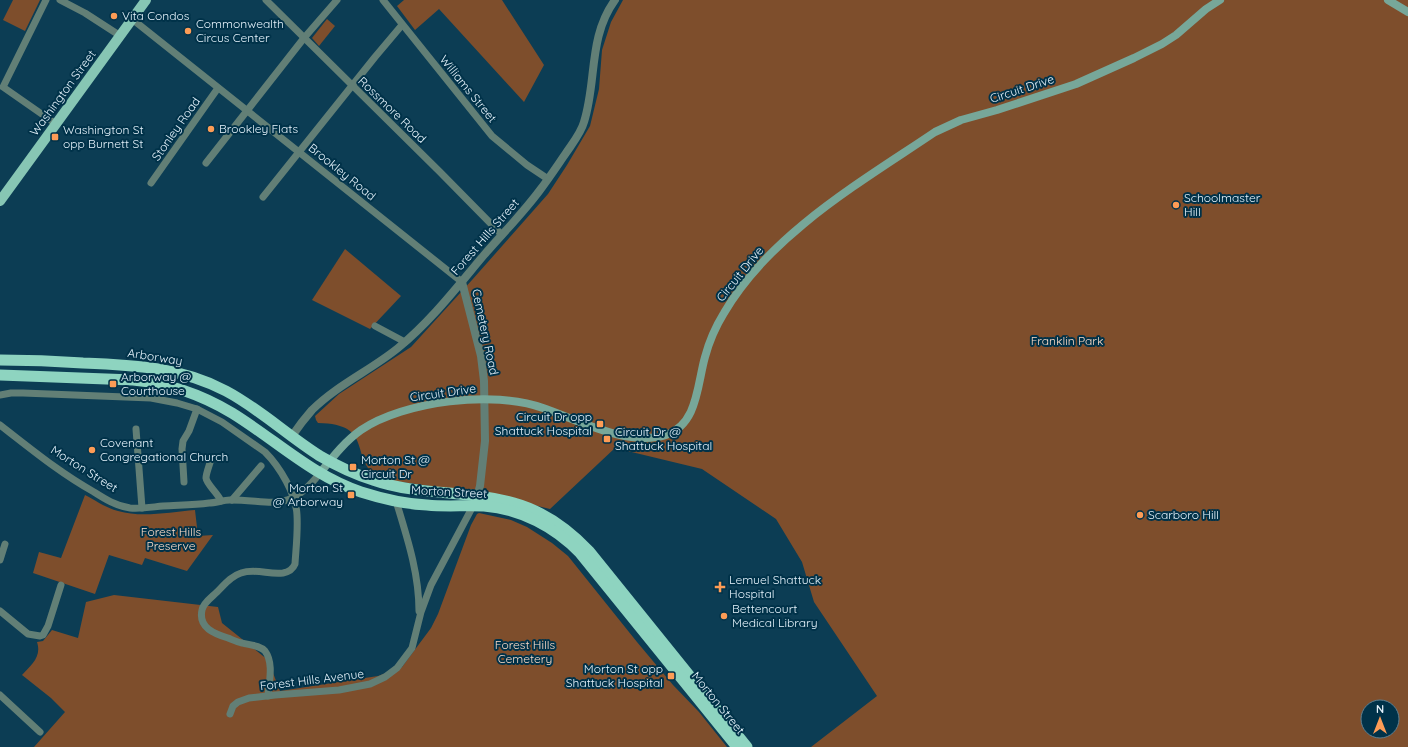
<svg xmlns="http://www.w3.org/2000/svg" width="1408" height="747" font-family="Quicksand,sans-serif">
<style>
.green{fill:#7e4e2c;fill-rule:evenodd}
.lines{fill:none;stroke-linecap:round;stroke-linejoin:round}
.minor{stroke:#627f76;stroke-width:7}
.tertiary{stroke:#627f76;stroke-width:8}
.secondary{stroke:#77a799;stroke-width:8}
.primary{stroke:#87c6b4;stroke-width:10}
.trunk{stroke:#8ed4c0;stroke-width:11}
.poi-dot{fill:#fd9c56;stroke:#003249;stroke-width:1.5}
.labels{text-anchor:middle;stroke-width:4;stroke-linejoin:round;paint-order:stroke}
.poi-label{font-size:12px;fill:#e5f3fc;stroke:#003249;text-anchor:start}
.street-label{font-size:12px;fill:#e5f3fc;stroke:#003249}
.park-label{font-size:12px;fill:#fadac6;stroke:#003249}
</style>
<rect width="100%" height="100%" fill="#0c3d54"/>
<g class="green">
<path d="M13 0H40L25 31 3 20Z"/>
<path d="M404 0H502L544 65 524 102 439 9 415 30 397 6Z"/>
<path d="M623 0H1408V747H811L877 696 814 602 802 562 776 519 702 469 615 448 550 509 489 494 379 479C348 457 375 424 318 423L316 420 315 416 339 394 411 347 472 280 548 194 567 165 590 126 599 89 602 50 611 22ZM1368 707H1392V731H1368Z"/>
<path d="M327 19 335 26 319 46 312 38Z"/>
<path d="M345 249 401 296 370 329 312 300Z"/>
<path d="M85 495C95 500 106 508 118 511 142 518 170 512 195 510L198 536 213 535 187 571 145 558 142 565 109 555 95 594 33 573 39 552 61 558Z"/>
<path d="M479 513 511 520 527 527 552 543 568 556 637 642 673 685 699 712 727 747H34L65 712 51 698 22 675C31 665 42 657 37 642L43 641 52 630 78 638 86 602 114 595 218 607 222 623 268 660 280 691 378 676 402 667 431 628 438 614 471 525 477 514Z"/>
</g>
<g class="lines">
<g class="minor">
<path d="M46 0 3 87 56 124"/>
<path d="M60 0 85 13 119 35"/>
<path d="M266 0 440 172 502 235"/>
<path d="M383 0 492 136 527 165 548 179"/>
<path d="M132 19 462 282"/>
<path d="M206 163 304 38 337 0"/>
<path d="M151 183 218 88"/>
<path d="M263 197 375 57 402 25"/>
<path d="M375 326 405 342"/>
<path d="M0 395 11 393H23L151 398 177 403 197 409 222 422 265 452C280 467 296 494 297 515 298 531 296 548 295 564 293 569 288 572 283 573 269 575 256 568 241 573 231 576 224 585 217 592 212 597 203 603 202 610 198 628 215 634 228 638 233 640 237 642 242 643 249 645 260 645 265 651 274 663 269 682 268 696"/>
<path d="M0 425C31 449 60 473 94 492 105 499 116 506 130 508 141 509 152 507 163 506 178 505 194 505 209 503 216 503 223 500 230 500 273 500 288 514 320 473"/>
<path d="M136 429 142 508"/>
<path d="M211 459C210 464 206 473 206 478 207 485 218 493 221 501"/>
<path d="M184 482 182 449 183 441 189 431 197 409"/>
<path d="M232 500 261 466"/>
<path d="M396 501C407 537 419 573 419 611"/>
<path d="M0 560 5 544"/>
<path d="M0 611 28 634 40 636 43 635 48 626 61 585"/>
<path d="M0 695 40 732"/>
<path d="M230 714 233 706 238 702 249 698 275 695 339 690 370 684 385 677 397 668 412 648 421 612 431 585 473 506"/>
</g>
<g class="tertiary">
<path d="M462 282 481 356 484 381 485 441 480 486 476 500"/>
<path d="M292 436C298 427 305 418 312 410 337 385 371 370 398 348 431 321 457 287 484 255 503 233 523 213 540 190 549 178 557 166 566 153 572 144 581 133 584 122 597 81 588 37 615 0"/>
</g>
<g class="secondary">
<path d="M1388 0 1408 12"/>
<path d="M320 473C332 458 344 442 361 430 404 401 494 390 543 408 578 420 628 447 666 435 698 424 697 385 705 357 709 342 716 326 724 313 770 234 861 182 935 132L961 120 997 110 1076 84 1134 58 1162 44 1176 35 1206 9 1220 0"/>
</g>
<path class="primary" d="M0 201 146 0"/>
<g class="trunk">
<path d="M0 360C28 360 55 361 83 363 133 365 181 367 226 391 260 409 288 436 320 456 337 466 354 474 373 480 419 496 468 490 514 503 543 511 568 529 589 551L747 747"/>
<path d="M0 375 133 380C168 383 202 395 232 413 276 440 311 475 361 492 383 499 404 504 427 505 446 507 465 505 484 506 521 509 555 527 580 553L737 747"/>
</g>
</g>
<g class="poi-dot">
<circle cx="114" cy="16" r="4"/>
<circle cx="188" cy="31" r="4"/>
<circle cx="211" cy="129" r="4"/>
<rect x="51" y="133" width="8" height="8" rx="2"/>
<circle cx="1176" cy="205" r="4"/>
<rect x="109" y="380" width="8" height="8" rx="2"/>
<rect x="596" y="420" width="8" height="8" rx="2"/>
<rect x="603" y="435" width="8" height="8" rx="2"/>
<circle cx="92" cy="450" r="4"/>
<rect x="349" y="463" width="8" height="8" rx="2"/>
<rect x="347" y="491" width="8" height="8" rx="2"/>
<circle cx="1140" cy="515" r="4"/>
<path d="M718 581h4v4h4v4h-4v4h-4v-4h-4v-4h4z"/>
<circle cx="724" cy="616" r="4"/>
<rect x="667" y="672" width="8" height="8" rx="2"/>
</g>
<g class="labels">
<g class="poi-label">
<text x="122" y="20">Vita Condos</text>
<text x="196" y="28">Commonwealth<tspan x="196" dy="14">Circus Center</tspan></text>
<text x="219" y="133">Brookley Flats</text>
<text x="63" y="134">Washington St<tspan x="63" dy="14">opp Burnett St</tspan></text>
<text x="1184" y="202">Schoolmaster<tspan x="1184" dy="14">Hill</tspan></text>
<text x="121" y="381">Arborway @<tspan x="121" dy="14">Courthouse</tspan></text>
<text x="592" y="421" text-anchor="end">Circuit Dr opp<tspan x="592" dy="14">Shattuck Hospital</tspan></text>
<text x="615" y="436">Circuit Dr @<tspan x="615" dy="14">Shattuck Hospital</tspan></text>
<text x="100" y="447">Covenant<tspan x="100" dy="14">Congregational Church</tspan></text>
<text x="361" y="464">Morton St @<tspan x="361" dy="14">Circuit Dr</tspan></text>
<text x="343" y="492" text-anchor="end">Morton St<tspan x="343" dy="14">@ Arborway</tspan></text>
<text x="1148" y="519">Scarboro Hill</text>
<text x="729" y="584">Lemuel Shattuck<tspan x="729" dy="14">Hospital</tspan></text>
<text x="732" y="613">Bettencourt<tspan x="732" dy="14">Medical Library</tspan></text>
<text x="663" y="673" text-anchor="end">Morton St opp<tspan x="663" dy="14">Shattuck Hospital</tspan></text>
</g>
<g class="street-label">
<text transform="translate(468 89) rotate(51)" y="4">Williams Street</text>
<text transform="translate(1022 89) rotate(-18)" y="4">Circuit Drive</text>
<text transform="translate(63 93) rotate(-54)" y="4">Washington Street</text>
<text transform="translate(392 110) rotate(44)" y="4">Rossmore Road</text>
<text transform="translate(176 129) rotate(-55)" y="4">Stonley Road</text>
<text transform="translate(342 172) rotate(39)" y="4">Brookley Road</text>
<text transform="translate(485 237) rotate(-49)" y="4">Forest Hills Street</text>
<text transform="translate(740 274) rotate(-51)" y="4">Circuit Drive</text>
<text transform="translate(485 332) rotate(78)" y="4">Cemetery Road</text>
<text transform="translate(155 357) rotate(9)" y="4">Arborway</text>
<text transform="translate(443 393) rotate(-8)" y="4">Circuit Drive</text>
<text transform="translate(84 469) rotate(32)" y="4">Morton Street</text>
<text transform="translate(449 492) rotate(3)" y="4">Morton Street</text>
<text transform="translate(312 680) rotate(-7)" y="4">Forest Hills Avenue</text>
<text transform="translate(718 703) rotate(51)" y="4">Morton Street</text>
</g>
<g class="park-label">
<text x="1067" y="345">Franklin Park</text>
<text x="171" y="536">Forest Hills<tspan x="171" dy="14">Preserve</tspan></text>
<text x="525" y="649">Forest Hills<tspan x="525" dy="14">Cemetery</tspan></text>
</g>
</g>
<g transform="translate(1380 719)"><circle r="19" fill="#003249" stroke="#5c7f91"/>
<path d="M0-3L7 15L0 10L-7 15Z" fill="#fd9c56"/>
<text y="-6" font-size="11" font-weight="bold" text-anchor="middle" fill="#e5f3fc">N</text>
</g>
</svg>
